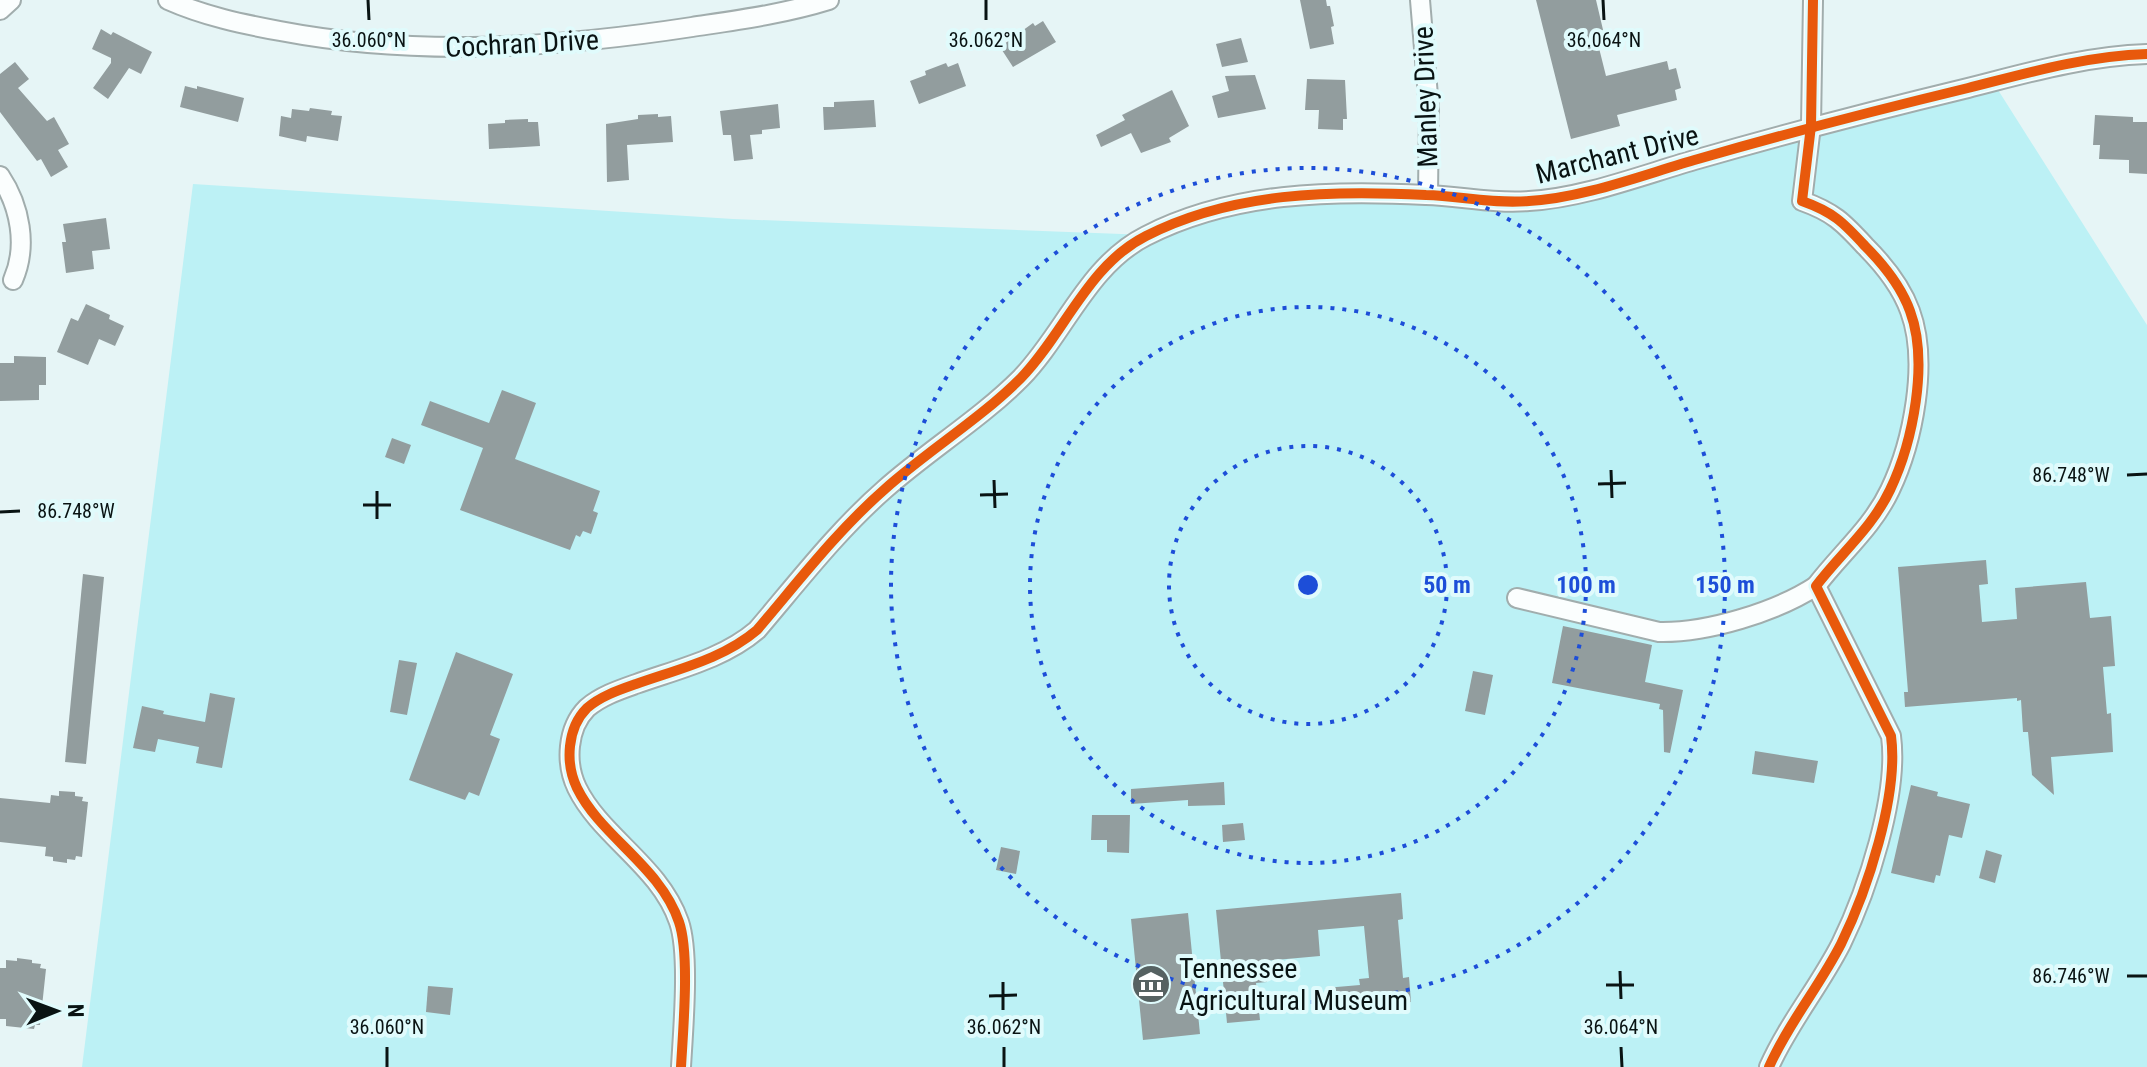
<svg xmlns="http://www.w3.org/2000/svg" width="2147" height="1067" font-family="'Roboto Condensed',sans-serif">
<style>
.green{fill:#bcf1f5}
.building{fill:#929d9e}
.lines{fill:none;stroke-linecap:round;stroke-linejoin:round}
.minor-casing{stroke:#a1adad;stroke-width:22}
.minor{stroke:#fbfefe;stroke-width:18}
.cycleway-casing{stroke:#e0fbfc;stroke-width:15}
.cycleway{stroke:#e8590c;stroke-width:10}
.ticks{fill:none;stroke:#091313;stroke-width:3}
.ring{fill:none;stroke:#1d4ed8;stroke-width:4;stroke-dasharray:4 8}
.labels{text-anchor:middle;stroke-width:8;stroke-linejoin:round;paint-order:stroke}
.street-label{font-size:28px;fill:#091313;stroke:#e0fbfc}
.poi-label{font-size:28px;fill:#091313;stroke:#e0fbfc;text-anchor:start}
.ticks-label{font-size:20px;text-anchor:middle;fill:#091313;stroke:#e0fbfc;stroke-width:8;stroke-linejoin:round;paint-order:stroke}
.centre{fill:#1d4ed8;stroke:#e0fbfc;stroke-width:4}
.ring-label{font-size:24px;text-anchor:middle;font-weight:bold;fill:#1d4ed8;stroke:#e0fbfc;stroke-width:8;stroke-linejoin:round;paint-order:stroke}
</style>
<rect width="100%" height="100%" fill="#e6f5f6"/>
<path class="green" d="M1993 82 2147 325V1067H82L193 184 733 219 1148 235 1265 198 1513 202Z"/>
<g class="building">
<path d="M1300 0H1326L1327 6H1330L1334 26 1331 27 1334 44 1310 49Z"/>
<path d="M1536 0H1596L1604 34 1596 36 1606 76 1667 61 1669 70 1676 68 1681 88 1675 90 1677 100 1617 115 1620 126 1571 139Z"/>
<path d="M1043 21 1056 42 1013 67 1000 47 1033 23 1035 26Z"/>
<path d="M101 29 111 35 113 32 152 52 141 74 129 68 108 99 93 88 111 63V58L92 49Z"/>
<path d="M1241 38 1248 62 1222 67 1216 44Z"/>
<path d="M15 62 29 79 18 88 47 121 54 117 69 144 58 150 68 167 51 177 41 159 37 161 0 112V74Z"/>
<path d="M946 63 948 67 958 63 966 86 919 104 910 81 926 75 925 71Z"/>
<path d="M1255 75 1266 109 1218 118 1212 96 1229 91 1225 76Z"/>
<path d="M1307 79 1345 80 1347 119H1343V130L1318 129 1319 110H1305Z"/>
<path d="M185 86 197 89V86L244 98 238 122 180 107Z"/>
<path d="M1172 90 1189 126 1169 138 1171 142 1141 153 1131 133 1101 147 1096 135 1125 120 1122 115Z"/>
<path d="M874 100 876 127 824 130 823 107H834V102Z"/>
<path d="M778 104 780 128 762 130V134L750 135 753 159 734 161 731 135H723L720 111Z"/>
<path d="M310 108 332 111 331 115 342 116 338 141 307 136 306 142 279 136 281 116 291 118 292 109 309 111Z"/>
<path d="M658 114V117L671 116 673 142 627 145 629 180 607 182 606 124 638 119V115Z"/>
<path d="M2095 115 2133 117V122H2147V174L2129 173V160L2099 159 2100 145H2093Z"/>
<path d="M528 119V122H538L540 146 489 149 488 124 505 123V120Z"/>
<path d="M106 218 110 249 92 251 94 269 66 273 62 242H66L63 224Z"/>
<path d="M86 304 110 315 109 319 124 326 115 346 99 339 88 365 57 352 71 318 78 321Z"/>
<path d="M14 356 46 357V385H39V400L0 401V363H14Z"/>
<path d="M502 390 536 403 515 459 600 491 593 511 598 513 591 534 583 531 580 537 576 535 570 550 460 510 483 448 421 425 430 401 489 423Z"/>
<path d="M392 438 411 445 404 464 385 457Z"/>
<path d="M1986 560 1988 584 1979 585 1982 622 2017 619 2015 588 2086 582 2090 618 2111 616 2115 666 2103 667 2107 714 2111 713 2113 752 2051 757 2054 795 2032 775 2028 732H2023L2021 700 2017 701V698L1905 707 1904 692H1908L1898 567Z"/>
<path d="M83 574 104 577 86 764 65 762Z"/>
<path d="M1563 626 1652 645 1645 682 1683 690 1670 753 1664 752 1663 710 1659 709 1660 704 1552 683Z"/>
<path d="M456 652 513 674 490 735 500 739 479 796 469 792 465 800 409 780Z"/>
<path d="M399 660 417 663 407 715 390 712Z"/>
<path d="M1473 671 1493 675 1485 715 1465 711Z"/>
<path d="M210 693 235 698 222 768 196 763 199 747 158 739 155 752 133 748 142 706 164 711 163 714 205 722Z"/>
<path d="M1755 751 1818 761 1814 783 1752 774Z"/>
<path d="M1224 782 1225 805 1188 806V800L1131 804V789Z"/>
<path d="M1911 785 1938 792 1937 796 1970 804 1962 838 1949 835 1940 876 1936 875 1934 883 1891 873Z"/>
<path d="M59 791 75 792V796L83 797 82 801 88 802 82 857 76 856 75 860 67 859V863L53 861V857L45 856 46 847 0 842V798L50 803 51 795 59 796Z"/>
<path d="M1092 815H1130L1129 853 1107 852V840H1091Z"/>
<path d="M1243 823 1245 840 1223 842 1222 825Z"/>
<path d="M1001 847 1020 851 1016 874 996 870Z"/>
<path d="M1986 850 2002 855 1995 883 1979 878Z"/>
<path d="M1401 893 1403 919 1398 920 1403 978 1409 977 1411 1002 1328 1010 1325 988 1360 985 1359 979 1369 978 1364 926 1318 930 1320 956 1265 961 1267 982 1256 983 1260 1020 1227 1023 1216 910Z"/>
<path d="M1188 913 1200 1034 1143 1040 1131 919Z"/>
<path d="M17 958 32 960V963L41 964 40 968 46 969 40 1025H35L34 1029 6 1026V1019H0V968H6V960L17 961Z"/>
<path d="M428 986 453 988 450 1015 426 1012Z"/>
</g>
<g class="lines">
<defs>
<g id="minor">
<path d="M168 0C204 16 242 24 280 31 416 57 555 48 692 27 738 20 784 14 829 0"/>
<path d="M1420 0 1429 108 1428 195"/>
<path d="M0 10 11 0"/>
<path d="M0 176C20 206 28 246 13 280"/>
<path d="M1517 598 1659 632C1707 633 1776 612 1816 586"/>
<path d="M681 1067C683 1030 690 954 679 922 660 866 601 837 577 788 565 763 567 728 587 708 601 696 619 690 636 684 678 669 723 659 757 630 798 582 837 531 885 489 929 450 980 419 1021 378 1064 334 1088 265 1146 236 1232 192 1331 190 1426 195 1460 196 1494 204 1529 201 1584 198 1645 174 1698 159 1788 133 1877 110 1968 88 2027 73 2085 56 2147 54"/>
<path d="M1769 1067C1788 1024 1819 987 1841 944 1867 891 1899 795 1891 736L1816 586C1841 553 1872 528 1890 490 1913 442 1929 362 1910 311 1901 286 1883 264 1865 246 1843 222 1833 212 1802 201L1811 126 1813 0"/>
</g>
</defs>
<use href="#minor" class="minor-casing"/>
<use href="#minor" class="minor"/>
<defs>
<g id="cycleway">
<path d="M681 1067C683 1030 690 954 679 922 660 866 601 837 577 788 565 763 567 728 587 708 601 696 619 690 636 684 678 669 723 659 757 630 798 582 837 531 885 489 929 450 980 419 1021 378 1064 334 1088 265 1146 236 1232 192 1331 190 1426 195 1460 196 1494 204 1529 201 1584 198 1645 174 1698 159 1788 133 1877 110 1968 88 2027 73 2085 56 2147 54"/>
<path d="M1769 1067C1788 1024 1819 987 1841 944 1867 891 1899 795 1891 736L1816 586C1841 553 1872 528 1890 490 1913 442 1929 362 1910 311 1901 286 1883 264 1865 246 1843 222 1833 212 1802 201L1811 126 1813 0"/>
</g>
</defs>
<use href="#cycleway" class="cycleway-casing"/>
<use href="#cycleway" class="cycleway"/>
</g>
<path class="ticks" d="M368 0 369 20M986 0V20M1603 0 1604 20M1611 470 1612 498M2127 475 2147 474M994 480 995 508M1598 484 1626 483M377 491V519M980 495 1008 494M363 505H391M0 512 20 511M1620 971 1621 999M2127 976H2147M1003 982V1010M1606 985H1634M989 996 1017 995M387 1047V1067M1004 1047V1067M1621 1047 1622 1067"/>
<g class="ring">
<circle cx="1308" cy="585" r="139"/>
<circle cx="1308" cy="585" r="278"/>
<circle cx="1308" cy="585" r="417"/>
</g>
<defs>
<symbol id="museum-disc" viewBox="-11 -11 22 22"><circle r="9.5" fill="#566262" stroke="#e0fbfc"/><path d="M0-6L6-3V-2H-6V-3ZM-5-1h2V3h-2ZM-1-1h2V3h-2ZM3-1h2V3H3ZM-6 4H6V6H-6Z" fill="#fff"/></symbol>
</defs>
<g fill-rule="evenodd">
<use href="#museum-disc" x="1129" y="962" width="44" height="44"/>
</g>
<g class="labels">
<g class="street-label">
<text transform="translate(522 43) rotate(-3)" y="10">Cochran Drive</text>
<text transform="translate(1425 97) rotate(-92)" y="10">Manley Drive</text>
<text transform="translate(1617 154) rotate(-14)" y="10">Marchant Drive</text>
</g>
<g class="poi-label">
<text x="1179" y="978">Tennessee<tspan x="1179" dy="32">Agricultural Museum</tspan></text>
</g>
</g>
<g class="ticks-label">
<text x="369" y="47">36.060°N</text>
<text x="986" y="47">36.062°N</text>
<text x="1604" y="47">36.064°N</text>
<text x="2071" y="482">86.748°W</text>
<text x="76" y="518">86.748°W</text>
<text x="2071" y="983">86.746°W</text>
<text x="387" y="1034">36.060°N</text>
<text x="1004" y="1034">36.062°N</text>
<text x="1621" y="1034">36.064°N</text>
</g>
<circle cx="1308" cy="585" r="12" class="centre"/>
<g class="ring-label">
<text x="1447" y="593">50 m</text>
<text x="1586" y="593">100 m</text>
<text x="1725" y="593">150 m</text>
</g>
<g transform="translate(56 1011) rotate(89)" stroke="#e0fbfc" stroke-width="6" paint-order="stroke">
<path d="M0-6L14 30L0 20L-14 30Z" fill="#091313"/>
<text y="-12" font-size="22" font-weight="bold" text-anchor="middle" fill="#091313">N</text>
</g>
</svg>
